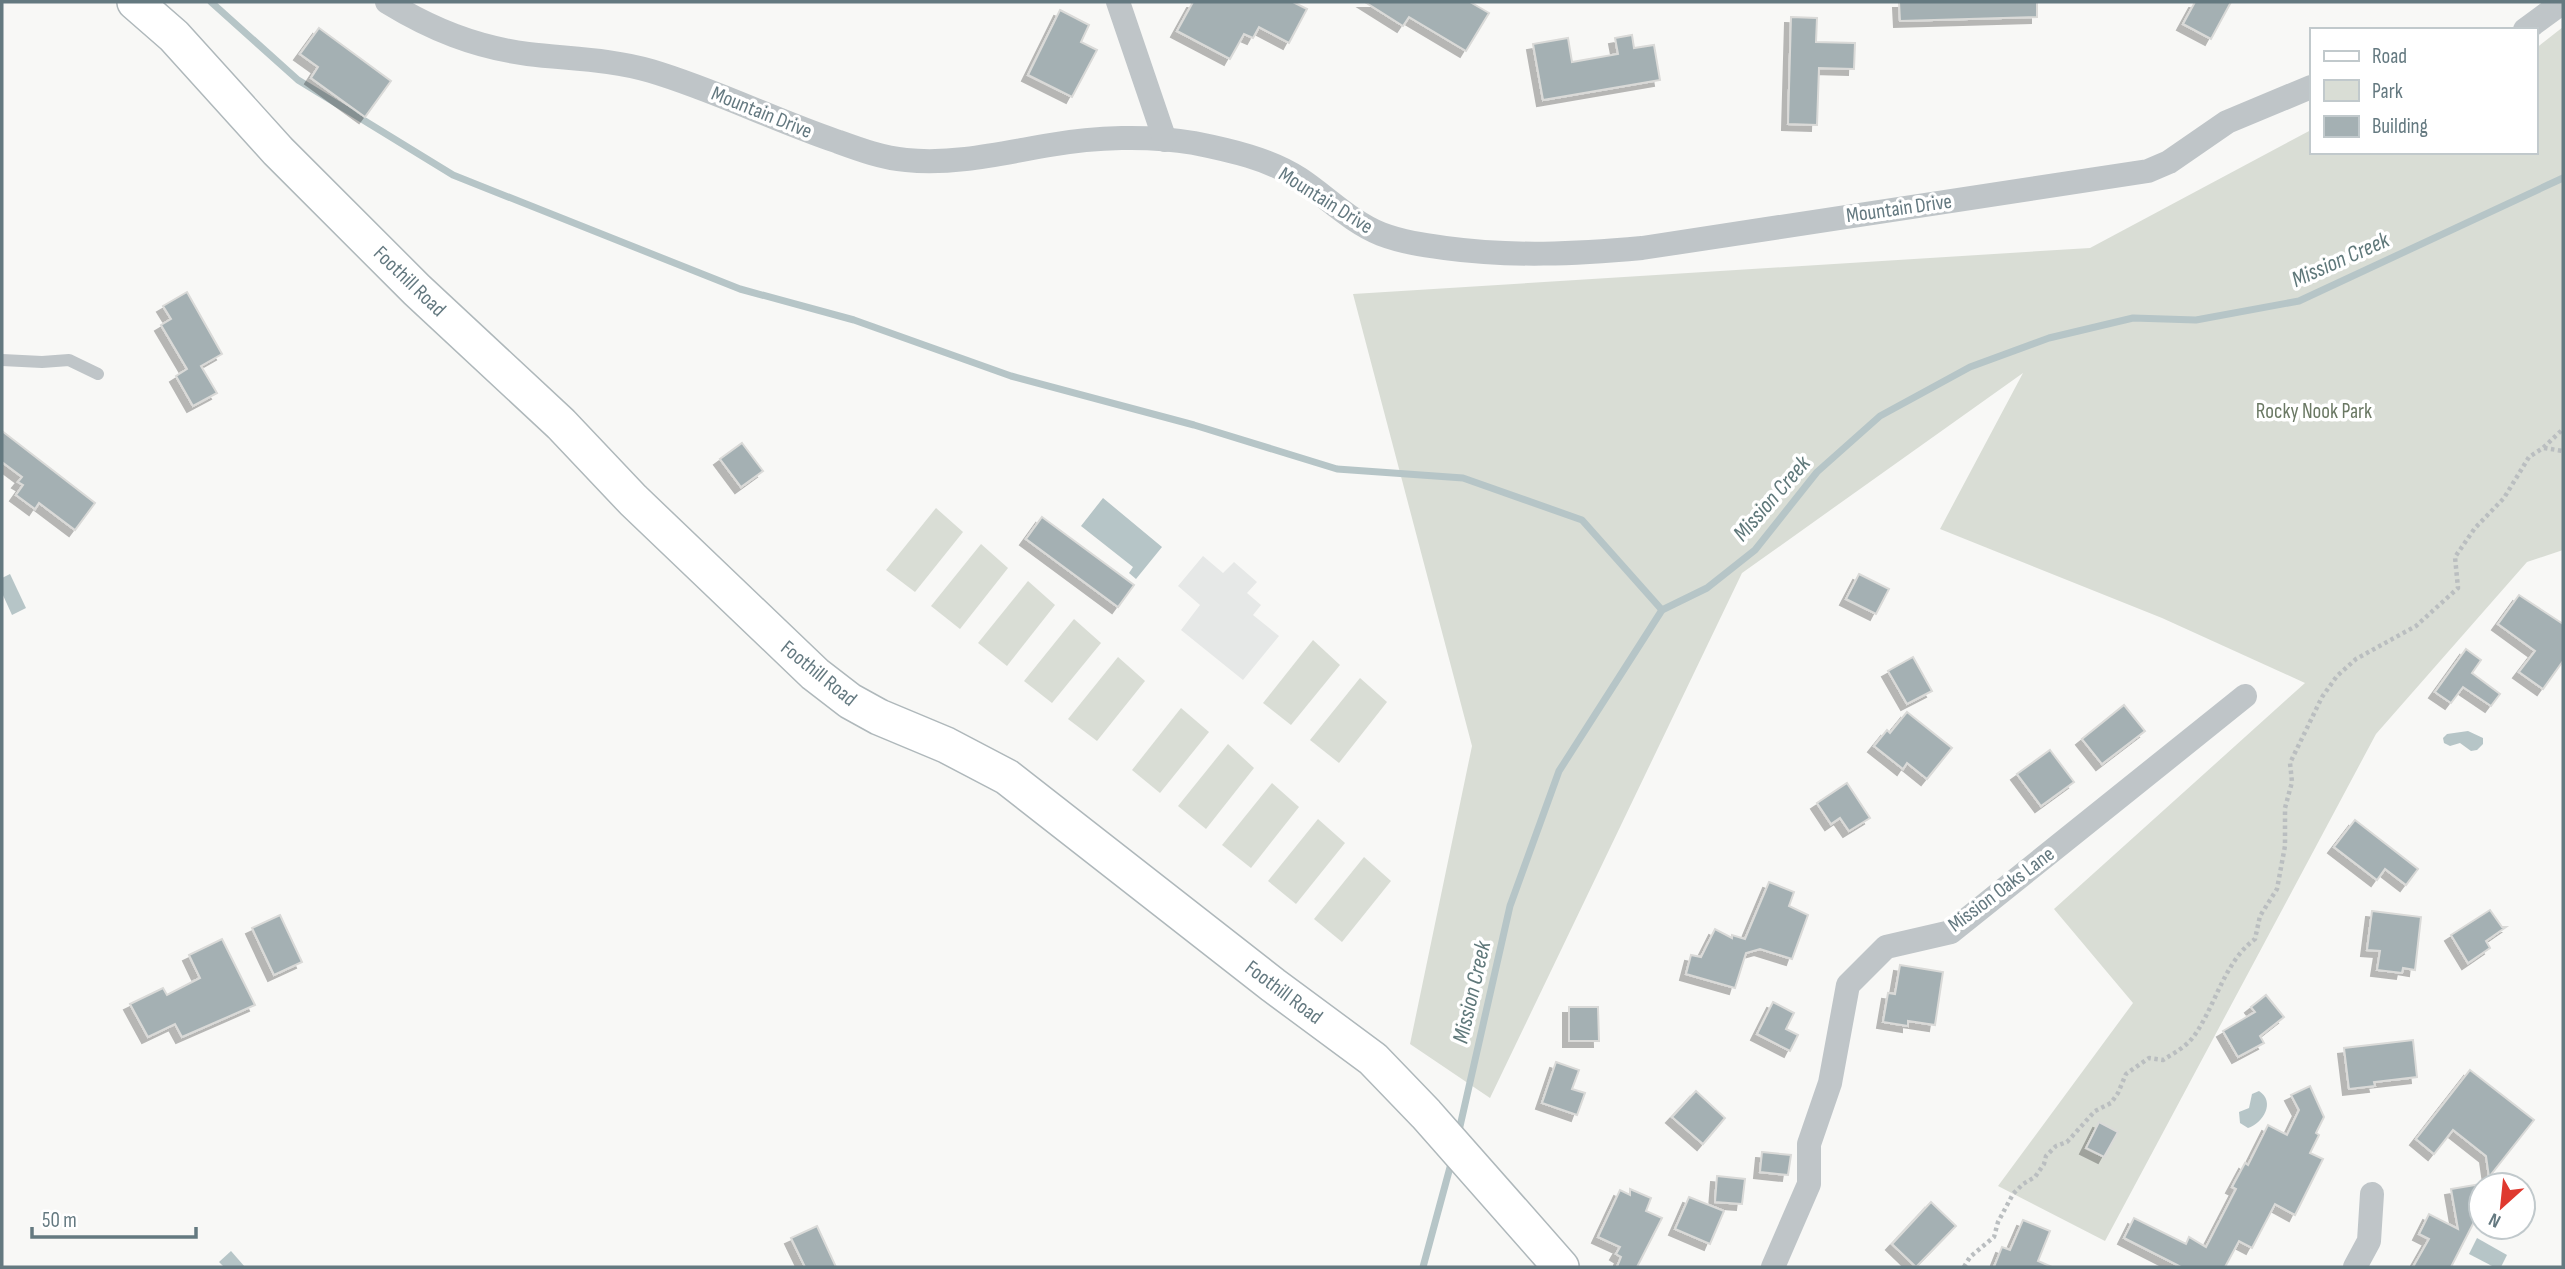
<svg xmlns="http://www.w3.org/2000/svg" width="2565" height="1269" font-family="'Sofia Sans Condensed',sans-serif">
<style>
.built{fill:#e6e8e7}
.green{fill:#d9ddd5}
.water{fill:#b6c5c7}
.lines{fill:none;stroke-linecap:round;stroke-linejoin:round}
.stream{stroke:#b6c5c7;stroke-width:7}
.building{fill:#a4b0b3;stroke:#dadad8;stroke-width:2;filter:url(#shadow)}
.secondary-casing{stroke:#afb8bb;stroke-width:38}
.path{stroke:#babec0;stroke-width:4.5;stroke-dasharray:3.5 3.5;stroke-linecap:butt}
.lane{stroke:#bfc5c8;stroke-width:12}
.street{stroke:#bfc5c8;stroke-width:24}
.secondary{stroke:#fff;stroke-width:35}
.labels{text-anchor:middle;stroke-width:7;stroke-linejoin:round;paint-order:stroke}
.street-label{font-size:21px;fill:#647980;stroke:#fff}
.park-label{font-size:21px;fill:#6a7863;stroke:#fff}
.water-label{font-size:23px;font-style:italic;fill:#5f787a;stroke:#fff}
</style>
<defs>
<filter id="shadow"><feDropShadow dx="-6" dy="6" stdDeviation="0" flood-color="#0004"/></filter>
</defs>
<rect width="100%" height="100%" fill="#f8f8f6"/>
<path class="built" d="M1203 556 1223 573 1234 562 1257 582 1247 593 1261 605 1253 615 1279 636 1243 680 1181 630 1200 605 1178 586Z"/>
<g class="green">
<path d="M2563 27V550L2527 562 2376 734 2105 1241 1998 1186 2133 1003 2054 909 2305 683 2162 618 1940 529 2023 373 1742 573 1490 1098 1410 1044 1472 746 1353 294 2090 248 2311 130V152H2535V49Z"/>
<path d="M936 508 963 532 915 592 886 570Z"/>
<path d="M981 544 1008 568 960 629 931 606Z"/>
<path d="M1028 581 1055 605 1007 666 978 643Z"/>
<path d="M1074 619 1101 643 1052 703 1024 681Z"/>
<path d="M1313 640 1340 665 1291 725 1263 703Z"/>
<path d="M1118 657 1145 681 1097 741 1068 719Z"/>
<path d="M1360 678 1387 702 1339 763 1310 740Z"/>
<path d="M1181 708 1209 732 1160 793 1132 770Z"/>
<path d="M1228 744 1254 768 1206 829 1178 806Z"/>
<path d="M1272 783 1299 807 1251 868 1222 845Z"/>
<path d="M1318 819 1345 843 1296 904 1268 881Z"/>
<path d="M1364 857 1391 881 1342 942 1314 919Z"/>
</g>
<g class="water">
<path d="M1103 498 1162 547 1136 579 1129 573 1133 567 1081 526Z"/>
<path d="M10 574 26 608 12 615 2 593V578Z"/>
<path d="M2468 731 2483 738V744L2477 750 2471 751 2460 743 2450 746 2444 743 2443 738 2447 734Z"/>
<path d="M2259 1091C2276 1102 2263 1123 2248 1128L2240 1123 2239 1112 2249 1108 2252 1094Z"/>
<path d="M2477 1238 2507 1255 2501 1267H2494L2469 1254Z"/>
<path d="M231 1251 245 1267H224L219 1262Z"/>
</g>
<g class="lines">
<g class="stream">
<path d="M211 2 298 80 453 175 740 289 854 320 1011 376 1194 425 1337 469 1463 478 1582 520 1662 610"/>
<path d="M1458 1135 1510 906 1559 771 1662 610 1707 588 1755 550 1817 472 1880 416 1970 367 2049 338 2133 318 2196 320 2299 301 2563 178"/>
<path d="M1423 1267 1452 1160"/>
</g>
</g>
<g class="building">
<path d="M1193 2H1293L1307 9 1289 43 1259 27 1253 38 1244 34 1230 59 1177 31Z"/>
<path d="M1365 2H1470L1489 13 1466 51 1409 17 1403 26Z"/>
<path d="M1899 2H2037V17L1900 21Z"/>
<path d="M2195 2H2231L2211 39 2183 24Z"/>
<path d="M1060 10 1089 25 1081 42 1097 50 1072 97 1028 75Z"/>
<path d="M1791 17 1817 18 1816 42 1855 43 1854 69 1819 68 1817 125 1788 124Z"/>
<path d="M319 28 391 81 365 117 311 78 318 67 300 54Z"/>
<path d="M1632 35 1634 48 1654 45 1660 80 1543 100 1533 44 1568 38 1572 62 1618 54 1615 38Z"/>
<path d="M187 292 222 354 201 366 217 393 193 406 176 376 187 369 161 325 171 319 163 306Z"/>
<path d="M2 431 95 503 75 530 39 503 35 509 16 495 23 485 18 482 22 477 2 462Z"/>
<path d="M742 443 763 471 741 487 720 459Z"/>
<path d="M1042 517 1134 585 1118 607 1026 539Z"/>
<path d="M1859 574 1889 589 1876 614 1846 599Z"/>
<path d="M2519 595 2563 624V661L2543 689 2519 672 2535 651 2498 624Z"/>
<path d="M2466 649 2481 660 2472 673 2500 694 2491 706 2463 687 2451 703 2435 692Z"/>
<path d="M1913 657 1932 691 1907 704 1888 671Z"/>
<path d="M2124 705 2145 731 2102 764 2082 739Z"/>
<path d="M1907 712 1952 748 1927 779 1907 763 1903 769 1874 746 1887 730 1890 733Z"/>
<path d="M2050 750 2074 782 2041 806 2017 774Z"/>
<path d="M1847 783 1870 818 1849 831 1840 818 1831 824 1817 803Z"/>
<path d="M2355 820 2418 869 2406 885 2385 869 2377 880 2334 847Z"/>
<path d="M1769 882 1794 892 1789 906 1808 915 1792 959 1760 949 1746 953 1735 988 1686 974 1691 955 1701 957 1715 929 1732 938V935L1745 939Z"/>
<path d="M2490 910 2502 927H2506L2486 941 2490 948 2468 963 2451 935Z"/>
<path d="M2372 911 2421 917 2415 970 2403 968 2402 973 2377 970 2380 951 2367 950Z"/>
<path d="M280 915 302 962 274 975 252 928Z"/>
<path d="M222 939 255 1005 182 1037 175 1024 148 1037 130 1004 163 988 167 995 200 978 189 955Z"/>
<path d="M1900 965 1943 972 1935 1025 1908 1021V1026L1883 1022 1888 993 1895 994Z"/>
<path d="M2266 995 2284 1017 2260 1036 2264 1043 2238 1057 2223 1031 2255 1012 2251 1007Z"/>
<path d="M1773 1002 1794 1013 1786 1029 1798 1035 1790 1051 1757 1034Z"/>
<path d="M1569 1007H1598L1599 1041H1569Z"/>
<path d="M2413 1040 2417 1077 2374 1082 2375 1086 2349 1089 2344 1048Z"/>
<path d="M1556 1062 1579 1070 1572 1089 1585 1093 1577 1115 1542 1103Z"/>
<path d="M2470 1070 2534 1120 2489 1177 2486 1156 2453 1130 2434 1154 2416 1139Z"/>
<path d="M2310 1086 2324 1117 2316 1133 2319 1135 2310 1153 2323 1159 2295 1215 2275 1204 2252 1248 2239 1241 2225 1267H2181L2124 1238 2134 1218 2186 1244 2189 1237 2206 1247 2236 1189 2232 1187 2245 1163 2248 1165 2268 1125 2287 1135 2299 1110 2291 1095Z"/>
<path d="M1696 1091 1725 1118 1703 1144 1672 1117Z"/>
<path d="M2099 1122 2118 1132 2104 1157 2086 1148Z"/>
<path d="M1762 1152 1791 1155 1788 1175 1760 1172Z"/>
<path d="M1717 1176 1745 1179 1742 1204 1715 1202Z"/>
<path d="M2481 1184V1216H2477L2451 1267H2413L2429 1239 2419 1234 2429 1214 2458 1229 2451 1189Z"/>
<path d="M1630 1189 1651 1198 1646 1211 1662 1218 1637 1267H1617L1621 1257 1616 1254 1620 1247 1598 1237 1620 1190 1630 1195Z"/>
<path d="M1689 1197 1724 1211 1710 1244 1675 1229Z"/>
<path d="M1931 1202 1956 1226 1916 1267 1892 1244Z"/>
<path d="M2023 1220 2050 1231 2038 1261 2052 1267H1994L2002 1247 2010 1250Z"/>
<path d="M817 1226 836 1267H805L791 1238Z"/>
</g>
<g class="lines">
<defs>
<path id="secondary" d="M135 2 174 36 278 151 417 290 561 424 633 500 815 674 850 701 879 717 946 745 1007 777 1273 985 1373 1059 1426 1114 1561 1267"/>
</defs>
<use href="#secondary" class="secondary-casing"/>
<g class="path">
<path d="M2544 448 2563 451"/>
<path d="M1964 1267 1970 1257 1994 1237 1998 1222 2013 1194 2023 1184 2035 1177 2044 1164 2046 1156 2056 1146 2067 1142 2095 1111 2111 1103 2118 1093 2126 1074 2149 1058 2163 1060C2174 1053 2186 1047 2194 1036 2216 1005 2224 962 2255 939L2260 916 2277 889 2285 846V808L2292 782 2290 763 2322 697 2337 676 2356 659 2416 626 2458 588 2455 557 2475 528 2504 498 2529 457 2543 448 2563 429"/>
</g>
<path class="lane" d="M2 360 42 362 69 360 98 374"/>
<g class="street">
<path d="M387 2C431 29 475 47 528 54 569 59 611 59 651 71 715 90 774 120 836 141 858 149 882 158 906 160 954 165 1003 153 1050 145 1095 137 1148 135 1194 143 1229 150 1270 159 1300 179 1327 197 1351 222 1381 234 1402 242 1423 245 1445 248 1511 257 1576 254 1642 248L2148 171 2169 162 2227 122 2311 87"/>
<path d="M1118 2 1165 140"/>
<path d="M2525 30 2563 2"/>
<path d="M1773 1267 1809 1184V1144L1830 1083 1848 985 1886 947 1951 932 2245 696"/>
<path d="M2355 1267 2369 1241 2372 1194"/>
</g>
<use href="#secondary" class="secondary"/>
</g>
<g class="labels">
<g class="street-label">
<text transform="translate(762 112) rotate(22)" y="7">Mountain Drive</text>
<text transform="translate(1326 200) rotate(32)" y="7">Mountain Drive</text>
<text transform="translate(1899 208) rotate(-8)" y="7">Mountain Drive</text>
<text transform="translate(410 281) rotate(44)" y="7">Foothill Road</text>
<text transform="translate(819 673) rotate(39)" y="7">Foothill Road</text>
<text transform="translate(2001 889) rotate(-37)" y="7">Mission Oaks Lane</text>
<text transform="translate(1284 992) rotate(37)" y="7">Foothill Road</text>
</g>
<g class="park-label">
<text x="2314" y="418">Rocky Nook Park</text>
</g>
<g class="water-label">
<text transform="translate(2340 259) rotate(-24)" y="8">Mission Creek</text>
<text transform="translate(1771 498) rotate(-49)" y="8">Mission Creek</text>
<text transform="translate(1471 992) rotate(-77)" y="8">Mission Creek</text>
</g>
</g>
<rect width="2565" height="1269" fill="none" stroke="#647980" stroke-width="7"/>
<rect x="2310" y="28" width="228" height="126" fill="#ffffff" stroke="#c1c9cc" stroke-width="2"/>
<rect x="2324" y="51" width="35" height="10" fill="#ffffff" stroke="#c1c9cc" stroke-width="2"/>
<text x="2372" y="63" font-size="21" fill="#647980">Road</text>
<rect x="2324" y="80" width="35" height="21" fill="#d9ddd5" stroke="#c1c9cc" stroke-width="2"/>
<text x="2372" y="98" font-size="21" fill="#647980">Park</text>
<rect x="2324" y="116" width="35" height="21" fill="#a4b0b3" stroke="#c1c9cc" stroke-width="2"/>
<text x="2372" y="133" font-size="21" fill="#647980">Building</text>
<g transform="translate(2502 1206) rotate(207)"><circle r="33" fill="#ffffff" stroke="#c1c9cc" stroke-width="2"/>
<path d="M0-5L12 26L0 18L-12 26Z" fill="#df392f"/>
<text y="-10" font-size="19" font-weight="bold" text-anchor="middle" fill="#647980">N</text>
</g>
<path d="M32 1227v10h164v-10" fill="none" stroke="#647980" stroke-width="3.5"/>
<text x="42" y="1227" font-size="21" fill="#647980" stroke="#ffffff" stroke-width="5" paint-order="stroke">50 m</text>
</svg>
